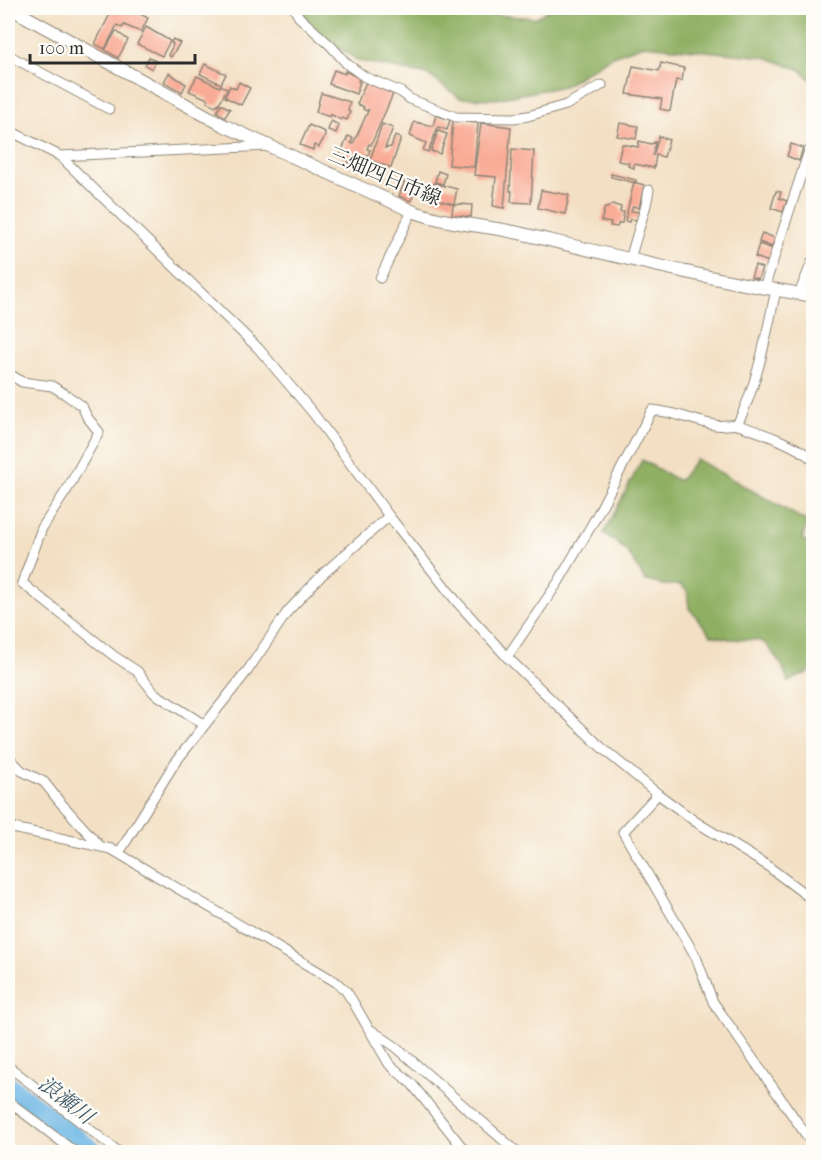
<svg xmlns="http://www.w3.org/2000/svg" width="821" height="1160" font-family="'IM FELL French Canon','Noto Serif JP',serif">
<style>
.forest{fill:#8faf62;stroke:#5d6d46;stroke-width:1.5}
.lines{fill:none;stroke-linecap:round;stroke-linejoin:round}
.river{stroke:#6bb6e4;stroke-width:20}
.building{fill:#f9ab95}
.street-casing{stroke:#8f8678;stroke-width:11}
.secondary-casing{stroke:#8f8678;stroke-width:14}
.street{stroke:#fff;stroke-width:9}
.secondary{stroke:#fff;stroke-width:12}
.labels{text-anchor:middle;stroke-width:4.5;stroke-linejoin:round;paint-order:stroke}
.street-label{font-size:20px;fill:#2b2b2b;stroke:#fdfcf7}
.water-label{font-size:21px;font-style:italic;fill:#415c6c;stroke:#fdfcf7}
</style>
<rect width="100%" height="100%" fill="#fdfcf7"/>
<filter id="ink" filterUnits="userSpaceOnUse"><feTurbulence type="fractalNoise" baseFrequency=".0167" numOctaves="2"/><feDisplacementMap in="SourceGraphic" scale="12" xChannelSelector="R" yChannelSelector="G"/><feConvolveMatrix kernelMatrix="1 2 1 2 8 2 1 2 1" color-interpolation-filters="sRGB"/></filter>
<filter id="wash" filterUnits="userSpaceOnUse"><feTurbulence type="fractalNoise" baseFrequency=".008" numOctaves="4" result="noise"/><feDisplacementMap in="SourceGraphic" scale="24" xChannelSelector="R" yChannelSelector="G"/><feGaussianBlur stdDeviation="1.35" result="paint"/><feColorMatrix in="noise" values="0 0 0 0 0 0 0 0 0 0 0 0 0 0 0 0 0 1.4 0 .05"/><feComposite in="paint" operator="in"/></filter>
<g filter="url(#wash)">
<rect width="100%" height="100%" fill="#f3e0c4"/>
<g class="forest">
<path d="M301 8H449L458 12 535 18 552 8H792L813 12V82L801 70 765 57 644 45 612 56 564 86 496 99 460 98 428 75 359 61 312 31Z"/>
<path d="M696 459 808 522 802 539 813 545V670L788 682 782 665 765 643 756 640 729 639 711 635 689 608 687 591 681 585H662L645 580 627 551 604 533 642 460 679 481Z"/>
</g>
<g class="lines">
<path class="river" d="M8 1085 94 1152"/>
</g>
<g id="blocks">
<g class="building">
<path d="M113 8H129L148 18 141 32 124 25 122 28 117 25 105 49 95 44Z"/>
<path d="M146 27 170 41 162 56 137 44Z"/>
<path d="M116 31 128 40 118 58 105 50Z"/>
<path d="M173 39 180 43 171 57 168 55 172 47 173 44 171 43Z"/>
<path d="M149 57 156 61 152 69 145 65Z"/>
<path d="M661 63 684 68 682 81 676 80 670 111 660 109 662 99 627 94 633 66 659 71Z"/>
<path d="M205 64 226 74 221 84 200 74Z"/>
<path d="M334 70 345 74V71L359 78 358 81 360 82 356 94 329 84Z"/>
<path d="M169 73 186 84 182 92 164 82Z"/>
<path d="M197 76 220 87 221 85 227 89 218 105 217 104 215 106 207 102 208 99 189 91Z"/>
<path d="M239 82 250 88 241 105 225 97 230 86 236 89Z"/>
<path d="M366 82 393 94 371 145 369 144 367 149 370 150 366 159 359 158 355 167 340 155 348 136 353 138 351 143 353 144 369 109 367 111 363 109 364 107 357 104Z"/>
<path d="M321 93 350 102 348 111 350 112 347 120 342 118 341 120 330 114V117L316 112Z"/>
<path d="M221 104 230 109 225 117 217 112Z"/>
<path d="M436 115 450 120 447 130 438 127 428 152 423 150 426 143 410 136 414 122 433 126Z"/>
<path d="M331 121 339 125 336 133 328 130Z"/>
<path d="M453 121 478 123 474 167 449 165Z"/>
<path d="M481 123 511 127 504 208 493 206 496 177 474 175Z"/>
<path d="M620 123 638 126 636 139 617 136Z"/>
<path d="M382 124 393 128 385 148 391 147 395 136 401 138 391 168 370 160Z"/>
<path d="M309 125 325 132V136L319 147 314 145 313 150 300 145Z"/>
<path d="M438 131 447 134 440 154 431 151Z"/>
<path d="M659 136 669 140 664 157 656 155 654 168 634 164V168L628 166 629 163 618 161 622 144 638 147 639 141 651 144 655 142 653 156Z"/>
<path d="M791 144 803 148 799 161 787 156Z"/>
<path d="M512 149 534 151 531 203 511 202 512 191H510Z"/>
<path d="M438 171 446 174 443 184 435 182Z"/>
<path d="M611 174 636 180V183L611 177Z"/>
<path d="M405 180 417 185 411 201 399 196Z"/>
<path d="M634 182 644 185 639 208 633 206 631 211 639 212 637 220 630 219 629 222 625 221Z"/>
<path d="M434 183 457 189 454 204 430 198Z"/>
<path d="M541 190 569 195 565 214 538 208Z"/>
<path d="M776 191 781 192 779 198 787 201 783 212 771 208Z"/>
<path d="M460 204 472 205 471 217 452 215 453 205Z"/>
<path d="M612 204 621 207 620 212H624L622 223H619L617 227 610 226 611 223 601 221 605 207 607 208Z"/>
<path d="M762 233 775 238 772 247 759 242Z"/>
<path d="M759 244 773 249 769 262 755 257Z"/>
<path d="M755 265 762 268 758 279 751 277Z"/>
</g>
</g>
</g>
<g filter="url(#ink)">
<use href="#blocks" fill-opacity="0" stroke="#8f8678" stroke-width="1.5"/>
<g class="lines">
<defs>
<g id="street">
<path d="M294 8 299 17 331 46 347 64 365 77 401 92 410 99 456 117 514 118 528 116 566 105 602 85"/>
<path d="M8 55 109 109"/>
<path d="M8 130 60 156 258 348 313 413 389 516 457 602 507 657 581 728 602 748 658 794 696 822 765 864 814 901"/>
<path d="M60 156 268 146"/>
<path d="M630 259 646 205 649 190"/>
<path d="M380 278 412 211"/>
<path d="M764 288 809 151"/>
<path d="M799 294 814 257"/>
<path d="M8 373 22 382 52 386 65 394 82 406 87 417 99 432 68 488 42 528 22 583 114 656 137 671 154 693 203 724"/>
<path d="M737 425C758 383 766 336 776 290"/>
<path d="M507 657 559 581 595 519 652 410C676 412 693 421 715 425 723 427 731 423 738 425 759 432 799 445 814 461"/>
<path d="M8 757 22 771 44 782 59 801 99 845"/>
<path d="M658 794 623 832 696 957 713 1002 814 1146"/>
<path d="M8 827 111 849 336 982 346 991 352 1000 389 1064 412 1084 466 1152"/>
<path d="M119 853 174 764 248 670 288 611 323 574 389 516"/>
<path d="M371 1030 396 1047 517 1152"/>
<path d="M8 1066 119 1152"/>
<path d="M8 1101 75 1152"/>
</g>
<path id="secondary" d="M10 8 223 125 412 211C447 224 483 225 519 233 616 256 715 281 814 296"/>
</defs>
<use href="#street" class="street-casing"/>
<use href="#secondary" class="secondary-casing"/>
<use href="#street" class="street"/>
<use href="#secondary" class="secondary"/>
</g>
</g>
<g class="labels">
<g class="street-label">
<text transform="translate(385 176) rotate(23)" y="7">三畑四日市線</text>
</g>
<g class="water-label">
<text transform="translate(66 1100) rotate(38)" y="7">浪瀬川</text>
</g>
</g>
<rect width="821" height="1160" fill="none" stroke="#fdfcf7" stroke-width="30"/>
<path d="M30 54v9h165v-9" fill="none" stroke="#2b2b2b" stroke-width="3"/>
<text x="39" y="54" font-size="18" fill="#2b2b2b" stroke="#fdfcf7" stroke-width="4.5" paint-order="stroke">100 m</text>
</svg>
